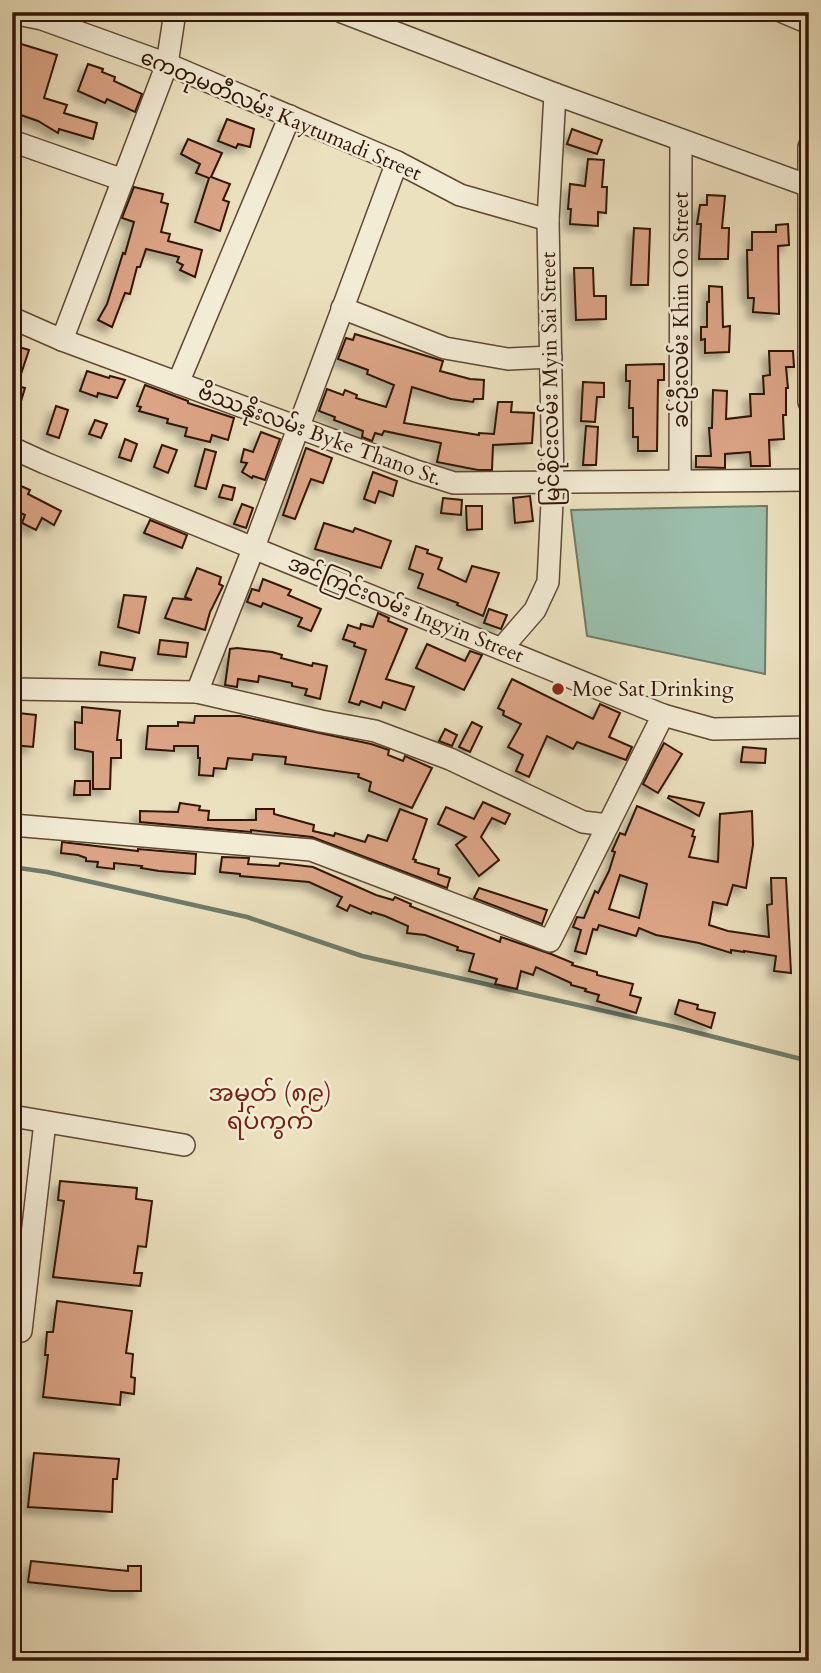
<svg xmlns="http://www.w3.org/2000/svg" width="821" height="1673" font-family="Cardo,'Noto Sans Myanmar',serif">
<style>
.water{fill:#9abeab;stroke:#707a69;stroke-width:2}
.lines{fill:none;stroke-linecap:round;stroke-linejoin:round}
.stream{stroke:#707a69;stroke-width:4.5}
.building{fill:#dba486;stroke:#301506;stroke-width:2;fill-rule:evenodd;filter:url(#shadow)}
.minor-casing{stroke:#5f4834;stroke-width:24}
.minor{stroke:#f3ecd5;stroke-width:21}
.poi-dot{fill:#8f2418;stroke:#f3ecd5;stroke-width:2.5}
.labels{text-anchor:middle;stroke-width:5;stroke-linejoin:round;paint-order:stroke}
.street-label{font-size:21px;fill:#301506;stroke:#f3ecd5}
.poi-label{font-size:21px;fill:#301506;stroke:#f3ecd5;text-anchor:start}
.quarter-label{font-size:24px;fill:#7a1f14;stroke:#f3ecd5}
</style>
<defs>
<filter id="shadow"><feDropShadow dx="-6" dy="6" stdDeviation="3.5" flood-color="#0004"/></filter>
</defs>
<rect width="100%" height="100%" fill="#ece1bf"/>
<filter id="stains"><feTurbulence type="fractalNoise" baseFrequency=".00286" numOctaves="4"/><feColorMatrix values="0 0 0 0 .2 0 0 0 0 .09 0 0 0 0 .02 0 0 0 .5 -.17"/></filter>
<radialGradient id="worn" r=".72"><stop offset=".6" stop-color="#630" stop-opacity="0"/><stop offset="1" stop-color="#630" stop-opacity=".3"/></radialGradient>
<path class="water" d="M767 506 765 674 587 636 571 510Z"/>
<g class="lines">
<path class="stream" d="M12 867 47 872 247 917 362 956 675 1027 809 1061"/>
</g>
<g class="building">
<path d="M18 43 57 55 44 98 67 105 64 113 97 123 93 139 59 129 58 133 38 121 12 112V45L18 46Z"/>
<path d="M88 64 103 69 102 72 115 77 114 81 142 94 135 112 107 99 105 103 78 91Z"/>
<path d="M227 119 254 129 250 147 238 144 236 148 218 141Z"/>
<path d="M572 129 602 140 597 154 567 144Z"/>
<path d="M188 139 222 153 211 177 230 184 223 200 229 202 220 231 195 222 209 178 196 173 200 164 181 154Z"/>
<path d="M588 159 604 160 602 187H607L606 213 598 212V226L570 224 571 209H568L570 184 585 186Z"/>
<path d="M134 187 163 194 161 202 168 204 161 232 170 234 168 241 202 250 195 277 180 270 183 265 177 262 179 257 146 249 140 267H137L130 294 125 293 112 327 98 320 107 304 123 253 125 254 134 222 122 218Z"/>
<path d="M707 195 725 196 722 228H729L728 259H699L701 224H697L700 205H707Z"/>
<path d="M788 224 789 245 778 246 779 314 753 312 754 298H748L747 250H752V232H776V225Z"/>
<path d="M634 228 650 229 648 285H631Z"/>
<path d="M574 268H593L594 296H606V319L576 320Z"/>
<path d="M709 286 722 287 723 327 730 326 729 352 705 353V339L701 340V327H707V302H709Z"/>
<path d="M355 334 443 361 440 371 470 379 484 380 483 399H474L473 402 451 399 412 387 404 423 479 435V433L494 434 498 402H512L511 412 534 413 532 443 493 445 492 470H478L437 462 441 443 384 431 382 435 375 433 372 441 362 437 363 431 334 420 335 417 319 411 327 389 343 395 345 390 357 395 356 398 386 407 394 385 367 374 368 370 338 359 346 338 353 340Z"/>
<path d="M12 345 29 350 17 386 25 388 15 421 12 420Z"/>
<path d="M769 351H793L794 367H786L788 388H786V415H783L784 439 769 440 770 466H751L750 452 725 454V468L696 467V456H711L709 428H712L713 390 727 391 726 419 751 416 750 394H764L763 376 770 375Z"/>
<path d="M664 364V380H658L657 451H638V437H633V408H629L630 381H626V365Z"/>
<path d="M87 371 109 378 110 376 125 380 117 398 98 393 97 397 80 391Z"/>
<path d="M583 382 604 383V397H597L595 422 581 421Z"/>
<path d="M145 385 188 401V403L234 418 228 440 212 435 210 442 185 436 187 428 167 423 168 419 139 411 141 407 137 406Z"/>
<path d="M56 406 68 410 59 438 47 434Z"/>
<path d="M95 420 107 424 101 438 89 434Z"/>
<path d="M586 426 598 427 596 465H583Z"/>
<path d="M261 432 280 439 265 480 253 476 252 478 242 472 247 463 241 462 244 449 253 452Z"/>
<path d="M125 439 137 444 131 461 119 457Z"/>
<path d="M162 445 177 450 168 473 154 467Z"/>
<path d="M306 448 332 458 323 483 311 479 295 519 283 515Z"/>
<path d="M205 449 216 452 206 489 195 486Z"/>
<path d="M373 472 397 481 393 496 379 491 375 503 364 499Z"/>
<path d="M12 482 30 490 28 494 61 511 54 525 42 518 36 530 22 523 25 515 12 509Z"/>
<path d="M223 485 235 488 232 500 219 497Z"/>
<path d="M530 496 533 521 515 523 513 498Z"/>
<path d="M443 498 462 500 461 515 441 513Z"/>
<path d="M242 504 253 508 246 528 234 524Z"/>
<path d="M466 506H482V529L467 530Z"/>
<path d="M150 520 187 535 182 548 144 533Z"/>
<path d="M324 523 353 532 355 528 391 541 381 568 315 549Z"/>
<path d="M416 546 428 550 427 553 442 558 438 569 466 582 472 566 499 573 483 616 457 605 458 603 418 588 423 574 409 569Z"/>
<path d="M197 568 221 577 219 584 223 586 210 612 205 630 165 618 173 598 192 600 185 597Z"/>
<path d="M263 579 291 590 288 595 321 609 311 631 298 626 302 618 263 603 261 607 247 602 252 589 259 591Z"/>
<path d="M124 595 146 597 139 633 118 627Z"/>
<path d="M489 609 507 615 501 629 484 623Z"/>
<path d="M378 613 389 618 388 621 407 629 386 679 414 687 405 710 383 702 381 708 361 701 359 705 349 702 366 650 354 646 355 643 343 639 348 625 360 629 361 624 373 627Z"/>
<path d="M160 640 188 643 186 657 158 654Z"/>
<path d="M427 644 465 661 470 651 482 655 464 690 416 668Z"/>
<path d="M237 648 272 652 282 655 281 658 312 666 313 663 327 666 320 699 305 695 307 689 292 686V683L259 676 258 682 238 679 237 687 225 685 230 649Z"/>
<path d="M101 652 135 658 132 670 99 665Z"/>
<path d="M512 679 593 719 600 704 620 713 609 737 632 747 626 760 577 742 573 749 547 736 529 777 516 771 523 755 508 747 521 724 503 715 504 711 498 708Z"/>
<path d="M82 707 120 711 117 740H121V758H111L110 789H93V752L75 749V722L82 723Z"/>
<path d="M18 713 36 715 33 747 14 745Z"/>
<path d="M195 716H240L371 744 389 750 388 755 403 761 405 756 432 768 412 808 369 791 371 782 358 777 359 774 285 764 286 757 253 754 252 760 228 758 226 769 214 768 213 776 199 775 200 758H198V746H174V751L146 749 148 726H178V722L194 723Z"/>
<path d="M472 722 482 727 470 752 459 747Z"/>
<path d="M445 729 457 735 452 746 439 741Z"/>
<path d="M664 743 682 754 658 793 643 784Z"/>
<path d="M743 747 766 749 765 763 741 762Z"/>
<path d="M75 781H90V795H74Z"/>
<path d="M669 796 704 803 699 816 668 798Z"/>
<path d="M483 802 510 814 505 824 492 818 481 837 499 860 479 876 456 845 466 837 438 824 446 807 474 819Z"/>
<path d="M180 803 200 806 199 810 209 811 208 820H256V809H274V814L314 825 313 831 334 836 335 833 365 842 368 835 387 841 400 809 427 819 413 859 416 860 415 862 439 869 438 874 450 878 447 888 312 837 251 830V832L140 822V811L178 812Z"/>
<path d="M637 806 694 830 692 836 695 837 689 857 718 862 720 814 752 811 753 845 746 888 733 885 727 905 713 902 709 925 728 931 769 937 767 905 772 904 771 878H786L791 973 774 971 776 956 744 951V952L731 950V953L699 943 656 935 639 928 636 936 599 925 597 930 593 929 586 954 575 951 581 930 573 927 577 917 584 918 595 891 598 893 609 871 615 852 612 851 620 833 625 835ZM620 875 647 884 639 918 609 909Z"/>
<path d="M62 842 138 851V849L196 854 195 874 159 871 141 868 142 866 114 863V869L97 867 98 862 86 861V858L78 855 61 853Z"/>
<path d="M222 857 249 858 248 864 279 866 280 863 313 867 376 895 393 900 395 897 411 904 410 906 500 942 501 937 551 954 573 963 572 965 597 972V975L633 984 630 995 641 998 636 1013 597 1001 599 995 585 991 586 989 571 985V983L536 967 533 975 521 971 517 989 495 984 497 979 469 971 474 954 457 950 458 947 425 935 407 933 408 926 385 916 372 912 371 914 350 905 347 911 337 906 342 897 309 882 240 876V874L220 872Z"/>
<path d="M479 888 547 910 542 924 474 898Z"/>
<path d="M679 1000 698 1005 697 1009 715 1013 711 1028 675 1014Z"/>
<path d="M60 1181 137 1188 136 1199 152 1201 146 1247 138 1246 134 1273H142L140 1286 53 1277 64 1201 58 1200Z"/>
<path d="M57 1301 132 1311 126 1353 133 1354 131 1377 135 1378 134 1394 121 1392 120 1405 43 1397 48 1355H45L47 1332H53Z"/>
<path d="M34 1453 119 1459 117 1479H113L112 1512 28 1507Z"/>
<path d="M31 1561 128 1571V1566H141V1591H112L28 1582Z"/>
</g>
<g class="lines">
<defs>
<g id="minor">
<path d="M342 12 555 94 809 186"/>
<path d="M783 12 809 23"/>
<path d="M12 13 42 19 167 64 397 162 460 195 548 220"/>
<path d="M12 141 123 180"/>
<path d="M809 147V402"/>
<path d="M342 308 445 348 508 359 551 357"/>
<path d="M12 318 62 340 416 471 454 483 809 480"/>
<path d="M62 340 167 64 175 12"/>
<path d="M178 383 290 116"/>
<path d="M12 448 45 463 663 715 713 729 809 727"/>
<path d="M680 481 681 140"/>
<path d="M502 648 535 610 548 582 553 482 548 220 555 94"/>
<path d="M12 689 197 692 254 547 397 162"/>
<path d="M197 692 321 721 375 731 450 759 583 822 608 825 663 715"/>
<path d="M12 825 311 850 550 941 608 825"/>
<path d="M12 1116 184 1145"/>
<path d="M12 1330 21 1331 45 1122"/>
</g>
</defs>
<use href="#minor" class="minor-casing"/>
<use href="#minor" class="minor"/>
</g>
<circle class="poi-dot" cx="558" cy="689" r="7"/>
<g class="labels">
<g class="street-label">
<text transform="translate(281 115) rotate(23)" y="7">ကေတုမတီလမ်း Kaytumadi Street</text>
<text transform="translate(681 310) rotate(-90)" y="7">ခင်ဦးလမ်း Khin Oo Street</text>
<text transform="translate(550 379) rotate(-91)" y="7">မြင်စိုင်းလမ်း Myin Sai Street</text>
<text transform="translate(320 435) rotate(20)" y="7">ဗိဿနိုးလမ်း Byke Thano St.</text>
<text transform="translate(406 609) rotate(22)" y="7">အင်ကြင်းလမ်း Ingyin Street</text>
</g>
<g class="poi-label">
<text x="572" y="696">Moe Sat Drinking</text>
</g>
<g class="quarter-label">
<text x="270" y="1101">အမှတ် (၈၉)<tspan x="270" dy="28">ရပ်ကွက်</tspan></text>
</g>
</g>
<rect width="821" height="1673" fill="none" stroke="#ece1bf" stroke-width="42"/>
<rect x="14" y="14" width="793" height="1645" fill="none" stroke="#301506" stroke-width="3.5"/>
<rect x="21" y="21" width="779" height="1631" fill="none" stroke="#301506" stroke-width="2"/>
<rect width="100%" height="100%" filter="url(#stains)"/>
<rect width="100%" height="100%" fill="url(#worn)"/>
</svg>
